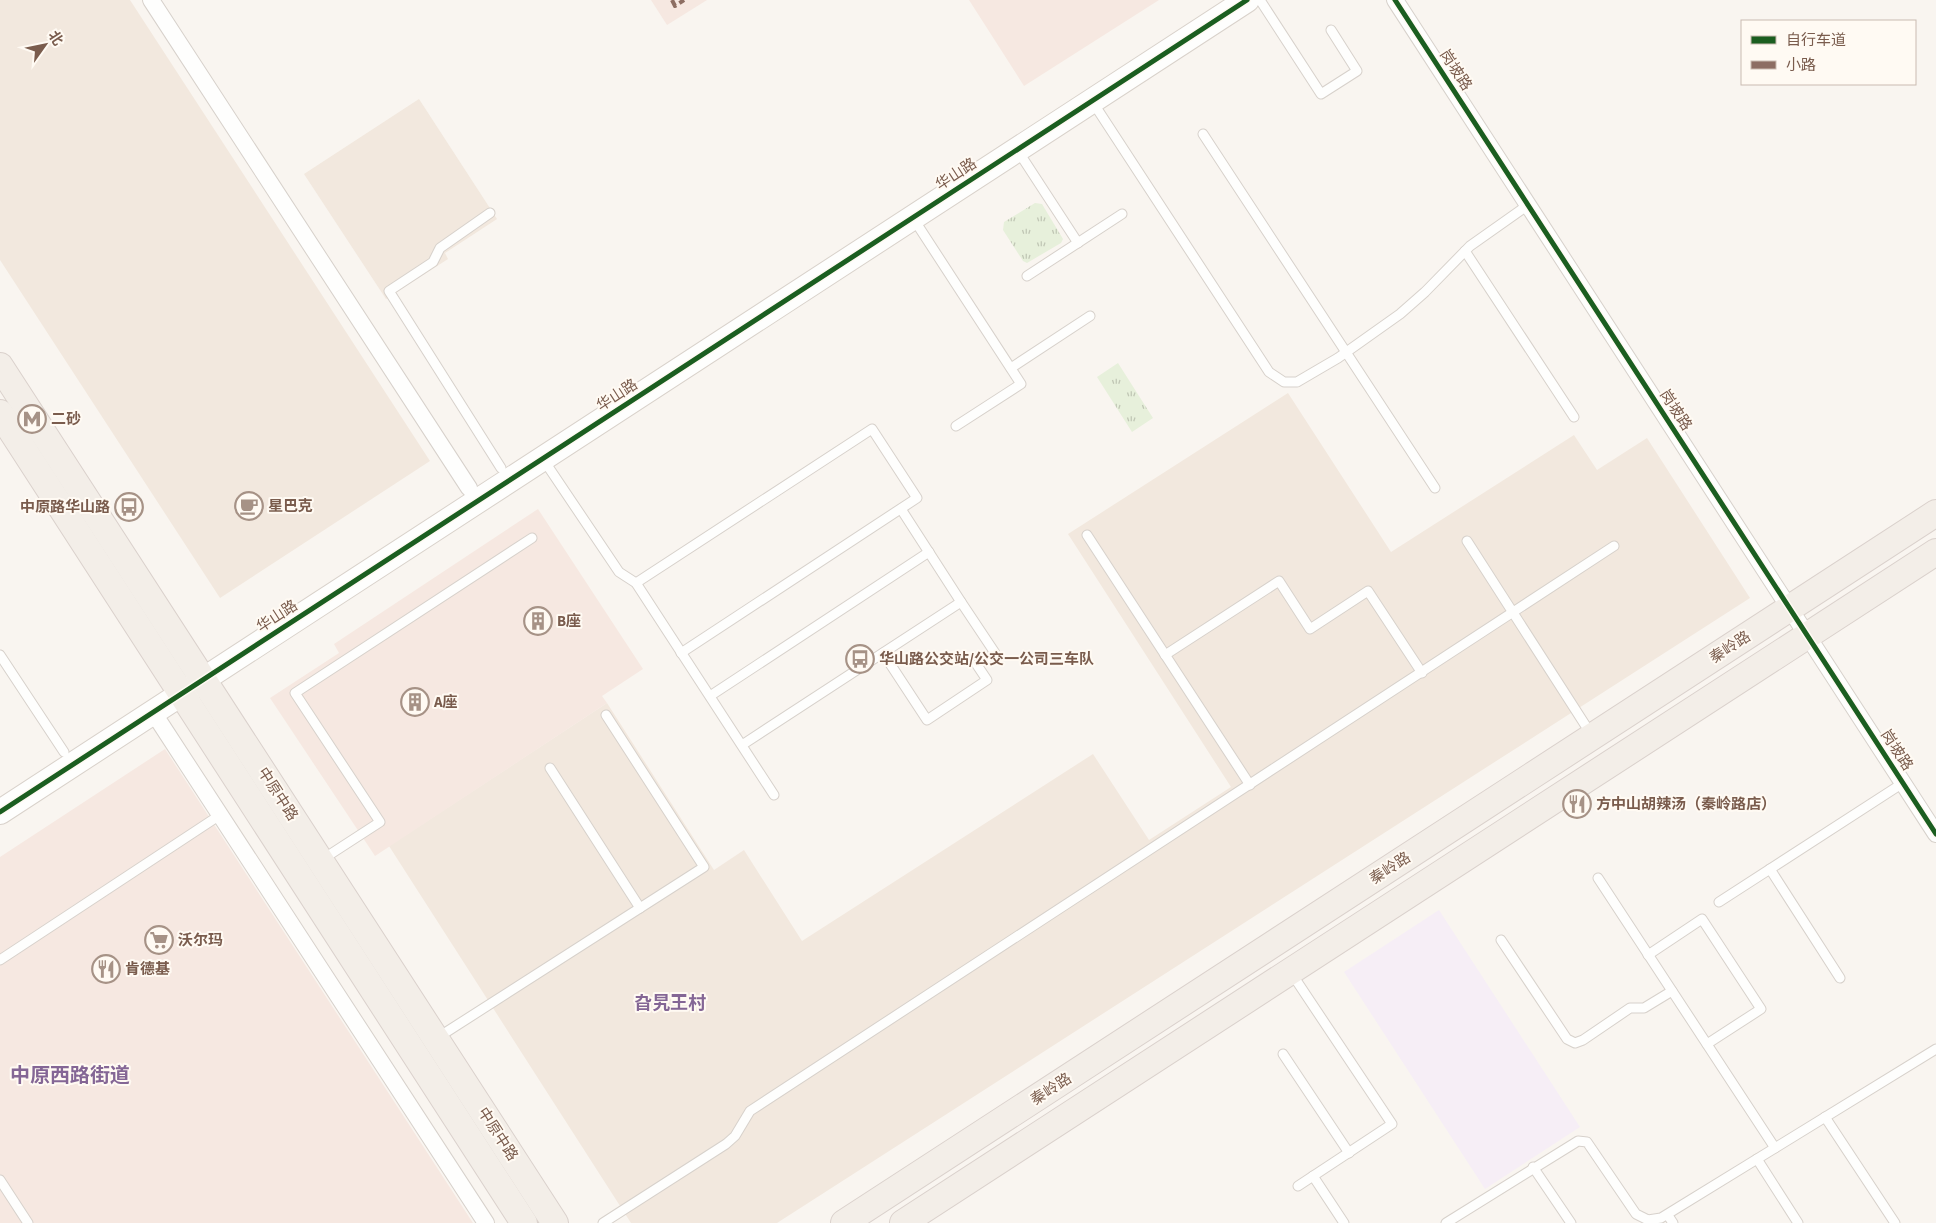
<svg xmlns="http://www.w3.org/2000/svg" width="1936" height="1223" font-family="'Source Sans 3','Noto Sans SC',sans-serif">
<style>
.residential{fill:#f2e8de}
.commercial{fill:#f6e8e1}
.education{fill:#f6eef6}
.grass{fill:url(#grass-tufts)}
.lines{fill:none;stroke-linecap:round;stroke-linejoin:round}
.lane-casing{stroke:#d7d1cb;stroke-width:11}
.street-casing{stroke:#d7d1cb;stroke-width:18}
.secondary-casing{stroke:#d9d2cb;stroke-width:26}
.primary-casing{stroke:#dad1cc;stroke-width:28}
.lane{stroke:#fefefd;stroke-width:9}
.street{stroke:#fefefd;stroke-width:16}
.secondary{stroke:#fefefd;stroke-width:24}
.primary{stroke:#f3eee8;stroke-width:26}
.quiet{stroke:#8d6e63;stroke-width:4;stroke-dasharray:8 4;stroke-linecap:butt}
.cycleway-casing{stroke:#fffaf3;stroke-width:8}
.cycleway{stroke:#1b5e20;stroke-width:5}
.labels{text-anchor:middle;stroke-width:4;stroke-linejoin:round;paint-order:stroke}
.street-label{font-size:15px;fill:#7a5c4d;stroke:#fffaf3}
.poi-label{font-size:15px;font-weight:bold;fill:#7a5c4d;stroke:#fffaf3;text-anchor:start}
.quarter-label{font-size:18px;font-weight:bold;fill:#846695;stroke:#fffaf3}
.district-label{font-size:20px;font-weight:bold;fill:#846695;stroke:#fffaf3}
</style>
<defs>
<pattern id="grass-tufts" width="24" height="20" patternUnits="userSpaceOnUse" patternTransform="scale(1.25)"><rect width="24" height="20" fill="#e7f0db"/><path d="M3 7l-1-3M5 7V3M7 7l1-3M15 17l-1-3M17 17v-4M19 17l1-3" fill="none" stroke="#c0c6b4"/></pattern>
</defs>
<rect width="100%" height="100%" fill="#f9f5f0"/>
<g class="residential">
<path d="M0 0H130L430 461 220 598 0 260Z"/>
<path d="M419 99 497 219 445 253 448 259 386 299 304 174Z"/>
<path d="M1288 393 1391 552 1574 435 1597 470 1647 438 1750 598 777 1223H631L389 846 607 703 714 870 744 850 802 941 1093 754 1149 840 1231 787 1068 534Z"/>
</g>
<g class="commercial">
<path d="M651 0H707L667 25Z"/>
<path d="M969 0H1159L1024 86Z"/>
<path d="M538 509 643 669 602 696 607 703 375 856 270 698 339 653 334 644Z"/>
<path d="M165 749 473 1223H0V857Z"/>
</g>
<path class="education" d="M1439 910 1580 1127 1485 1189 1344 972Z"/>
<g class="grass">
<path d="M1035 203 1042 204 1063 239 1061 243 1027 263 1023 261 1003 230 1004 222Z"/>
<path d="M1118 363 1153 418 1132 432 1097 377Z"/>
</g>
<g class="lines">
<defs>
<g id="lane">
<path d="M1260 0 1321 94 1357 71 1331 30"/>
<path d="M1092 101 1269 372 1284 382H1297L1338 358 1400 314 1425 292 1470 246 1528 205"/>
<path d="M1203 134 1435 488"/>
<path d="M1018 151 1078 243"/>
<path d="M490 213 440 248 433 262 389 291 501 468"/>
<path d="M913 218 1021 384 956 426"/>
<path d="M1465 251 1574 417"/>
<path d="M1027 276 1122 214"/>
<path d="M1011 368 1090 316"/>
<path d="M543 459 619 572 636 583 774 795"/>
<path d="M1087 535 1250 785"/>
<path d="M1467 541 1591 734"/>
<path d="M636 583 872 429 917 498 681 653"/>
<path d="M883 653 927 720 987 680 977 665 995 653 961 602"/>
<path d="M0 655 64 752"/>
<path d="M1165 655 1279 581 1310 629 1368 591 1422 673"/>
<path d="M710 696 929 552"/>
<path d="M742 745 961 602 901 509"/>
<path d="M550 768 640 908"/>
<path d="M323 859 380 822 295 693 532 538"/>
<path d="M1770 869 1840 978"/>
<path d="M1598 878 1775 1148"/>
<path d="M1719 902 1903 783"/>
<path d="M1501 940 1567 1039 1575 1043 1583 1040 1630 1008H1644L1672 991"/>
<path d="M1648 955 1702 919 1761 1009 1707 1044"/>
<path d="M0 960 220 815"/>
<path d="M1292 974 1392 1124 1298 1186"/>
<path d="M437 1038 704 867 606 715"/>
<path d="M1283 1054 1349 1153"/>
<path d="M1825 1117 1895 1223"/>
<path d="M1757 1159 1798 1223"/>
<path d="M1533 1167 1571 1223"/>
<path d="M1313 1176 1344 1223"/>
<path d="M0 1180 28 1223"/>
<path d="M1669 1217 1673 1223"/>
<path d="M603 1223 726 1144 735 1136 750 1111 1614 546"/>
<path d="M1446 1223 1578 1141 1587 1142 1636 1214 1648 1220 1661 1218 1936 1049"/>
</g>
<g id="street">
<path d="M151 0 469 488"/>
<path d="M1395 0 1936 834"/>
<path d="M153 712 486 1223"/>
</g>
<path id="secondary" d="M0 812 1247 0"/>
<g id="primary">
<path d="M0 366 555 1223"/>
<path d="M0 413 524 1223"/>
<path d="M844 1223 1936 513"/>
<path d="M903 1223 1936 552"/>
</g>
</defs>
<use href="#lane" class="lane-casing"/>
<use href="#street" class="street-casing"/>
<use href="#secondary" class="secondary-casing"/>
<use href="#primary" class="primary-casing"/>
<use href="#lane" class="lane"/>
<use href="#street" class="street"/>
<use href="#secondary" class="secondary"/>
<use href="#primary" class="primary"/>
<path class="quiet" d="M672 0 675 6 684 0"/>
<defs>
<g id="cycleway">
<path d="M1395 0 1936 834"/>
<path d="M0 812 1247 0"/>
</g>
</defs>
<use href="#cycleway" class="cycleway-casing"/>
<use href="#cycleway" class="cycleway"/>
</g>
<defs>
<symbol id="metro-ring" viewBox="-11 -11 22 22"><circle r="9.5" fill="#fffaf3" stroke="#a69286" stroke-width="1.5"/><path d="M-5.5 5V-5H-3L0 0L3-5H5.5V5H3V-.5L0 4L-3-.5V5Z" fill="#a69286"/></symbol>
<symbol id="cafe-ring" viewBox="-11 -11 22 22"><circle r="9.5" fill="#fffaf3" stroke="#a69286" stroke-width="1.5"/><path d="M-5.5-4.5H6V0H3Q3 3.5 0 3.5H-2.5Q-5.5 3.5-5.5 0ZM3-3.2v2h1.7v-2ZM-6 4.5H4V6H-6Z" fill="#a69286"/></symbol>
<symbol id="bus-ring" viewBox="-11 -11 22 22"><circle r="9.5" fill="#fffaf3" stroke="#a69286" stroke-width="1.5"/><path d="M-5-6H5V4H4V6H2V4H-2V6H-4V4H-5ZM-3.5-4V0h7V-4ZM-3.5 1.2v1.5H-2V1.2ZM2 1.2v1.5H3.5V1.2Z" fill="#a69286"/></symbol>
<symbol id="building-ring" viewBox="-11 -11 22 22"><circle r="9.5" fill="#fffaf3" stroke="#a69286" stroke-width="1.5"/><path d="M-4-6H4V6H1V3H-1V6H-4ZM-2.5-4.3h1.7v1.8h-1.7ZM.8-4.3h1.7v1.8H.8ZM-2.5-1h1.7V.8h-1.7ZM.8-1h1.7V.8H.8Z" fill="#a69286"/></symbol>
<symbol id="restaurant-ring" viewBox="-11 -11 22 22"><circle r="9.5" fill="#fffaf3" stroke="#a69286" stroke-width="1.5"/><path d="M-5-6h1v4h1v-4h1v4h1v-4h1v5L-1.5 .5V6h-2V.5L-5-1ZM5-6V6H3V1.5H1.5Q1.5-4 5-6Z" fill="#a69286"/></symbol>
<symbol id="supermarket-ring" viewBox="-11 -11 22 22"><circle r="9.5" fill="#fffaf3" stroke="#a69286" stroke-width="1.5"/><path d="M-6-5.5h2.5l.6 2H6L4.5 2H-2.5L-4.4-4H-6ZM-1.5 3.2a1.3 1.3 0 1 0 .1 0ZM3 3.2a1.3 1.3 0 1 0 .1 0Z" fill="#a69286"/></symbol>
</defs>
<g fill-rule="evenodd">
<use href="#metro-ring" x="16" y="403" width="32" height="32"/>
<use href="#cafe-ring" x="233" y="490" width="32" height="32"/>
<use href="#bus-ring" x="113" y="491" width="32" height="32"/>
<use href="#building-ring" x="522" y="605" width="32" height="32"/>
<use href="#bus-ring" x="844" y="643" width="32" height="32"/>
<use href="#building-ring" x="399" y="686" width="32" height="32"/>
<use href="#restaurant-ring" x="1561" y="788" width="32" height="32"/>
<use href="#supermarket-ring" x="143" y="924" width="32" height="32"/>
<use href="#restaurant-ring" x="90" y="953" width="32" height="32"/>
</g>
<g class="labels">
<g class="street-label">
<text transform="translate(1456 70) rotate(57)" y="5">岗坡路</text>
<text transform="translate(956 174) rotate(-33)" y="5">华山路</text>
<text transform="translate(617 395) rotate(-33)" y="5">华山路</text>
<text transform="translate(1676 410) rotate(57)" y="5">岗坡路</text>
<text transform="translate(277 616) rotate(-33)" y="5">华山路</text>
<text transform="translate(1730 647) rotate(-33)" y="5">秦岭路</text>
<text transform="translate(1897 750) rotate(57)" y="5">岗坡路</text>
<text transform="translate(278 794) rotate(57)" y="5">中原中路</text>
<text transform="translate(1390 868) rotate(-33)" y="5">秦岭路</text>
<text transform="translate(1051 1089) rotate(-33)" y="5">秦岭路</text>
<text transform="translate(498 1134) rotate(57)" y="5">中原中路</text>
</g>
<g class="poi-label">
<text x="51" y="424">二砂</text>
<text x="268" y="511">星巴克</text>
<text x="110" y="512" text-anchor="end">中原路华山路</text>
<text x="557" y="626">B座</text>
<text x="879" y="664">华山路公交站/公交一公司三车队</text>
<text x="434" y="707">A座</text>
<text x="1596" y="809">方中山胡辣汤（秦岭路店）</text>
<text x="178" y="945">沃尔玛</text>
<text x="125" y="974">肯德基</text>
</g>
<g class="quarter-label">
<text x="670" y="1009">旮旯王村</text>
</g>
<g class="district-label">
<text x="70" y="1082">中原西路街道</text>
</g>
</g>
<rect x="1741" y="20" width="175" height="65" fill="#fffaf3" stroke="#cabbb1"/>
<rect x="1751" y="36" width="25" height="8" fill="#1b5e20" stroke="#cabbb1"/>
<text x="1786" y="45" font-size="15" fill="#7a5c4d">自行车道</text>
<rect x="1751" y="61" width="25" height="8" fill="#8d6e63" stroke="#cabbb1"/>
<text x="1786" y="70" font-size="15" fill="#7a5c4d">小路</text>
<g transform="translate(45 45) rotate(57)" stroke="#fffaf3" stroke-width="4" paint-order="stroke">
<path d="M0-4L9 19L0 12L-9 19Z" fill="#7a5c4d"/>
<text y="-8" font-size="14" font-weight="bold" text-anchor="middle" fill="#7a5c4d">北</text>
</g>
</svg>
